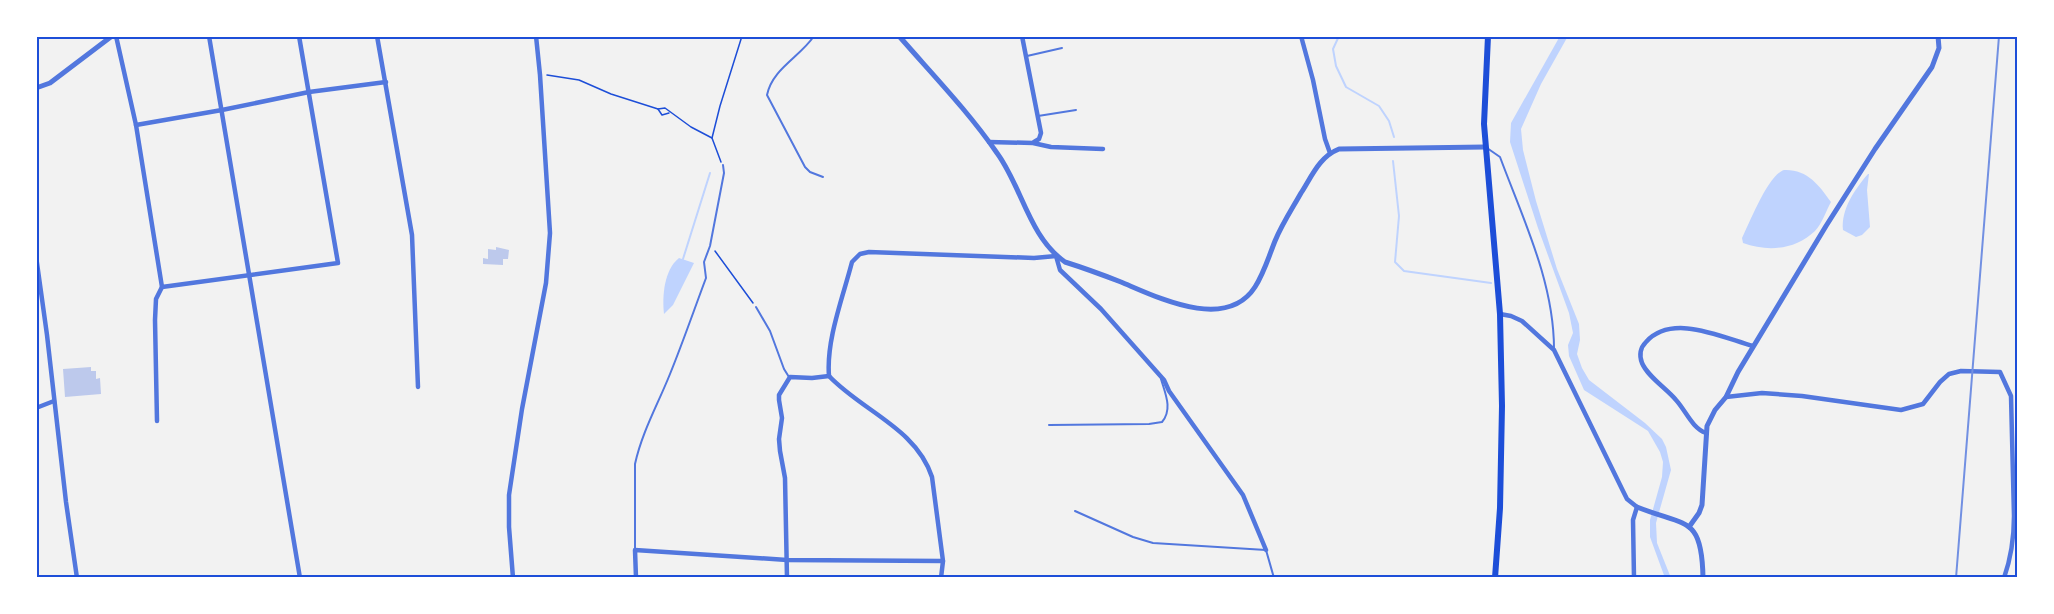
<svg xmlns="http://www.w3.org/2000/svg" width="2054" height="614" font-family="Cabin,sans-serif">
<style>
.water{fill:#bfd3fe}
.lines{fill:none;stroke-linecap:round;stroke-linejoin:round}
.stream{stroke:#bfd3fe;stroke-width:2}
.building{fill:#bdc9ec}
.path{stroke:#1d4ed8;stroke-width:1.5}
.service{stroke:#5277de;stroke-width:2}
.minor{stroke:#5277de;stroke-width:4.5}
.tertiary{stroke:#5277de;stroke-width:5}
.secondary{stroke:#1d4ed8;stroke-width:6}
.rail{stroke:#7290e2;stroke-width:2}
.neatline{fill:none;stroke:#1d4ed8;stroke-width:2}
</style>
<rect width="100%" height="100%" fill="#f2f2f2"/>
<g class="water">
<path d="M1560 36H1568L1541 84 1521 129 1523 150 1536 201 1557 269 1579 324 1580 340 1577 354 1582 368 1589 380 1645 423 1662 439 1666 447 1671 470 1656 523 1657 543 1671 578H1665L1650 537V520L1662 477 1663 462 1660 452 1648 431 1584 390 1569 356 1568 345 1573 333 1569 313 1538 228 1510 142 1511 123Z"/>
<path d="M1784 170C1807 169 1819 185 1831 202 1826 211 1822 224 1815 231 1795 250 1768 252 1743 243L1742 238C1750 222 1768 175 1784 170Z"/>
<path d="M1868 174H1869L1867 190 1870 227 1862 235 1856 237 1843 230C1841 209 1855 189 1868 174Z"/>
<path d="M679 258 694 263 673 305 664 314C662 296 664 270 679 258Z"/>
</g>
<g class="lines">
<g class="stream">
<path d="M1339 36 1333 49 1336 66 1346 87 1379 106 1389 121 1394 137"/>
<path d="M1393 161 1399 216 1395 262 1404 271 1491 283"/>
<path d="M683 259 710 173"/>
</g>
</g>
<g class="building">
<path d="M496 247 509 250 508 259H503V265L483 264V258L488 259V249L496 250Z"/>
<path d="M91 367V371H96V379L100 378 101 394 65 397 63 369Z"/>
</g>
<g class="lines">
<g class="path">
<path d="M547 75 579 80 611 94 658 109 665 108 691 127 712 138"/>
<path d="M658 109 662 115 669 113"/>
<path d="M721 162 712 138 720 106 742 36"/>
<path d="M715 251 753 303"/>
</g>
<g class="service">
<path d="M814 36C800 57 772 69 767 95L805 167 810 172 823 177"/>
<path d="M1027 56 1062 48"/>
<path d="M1038 116 1076 110"/>
<path d="M1487 148 1500 157C1523 219 1554 282 1554 349"/>
<path d="M756 307 770 331 784 369 789 377"/>
<path d="M1049 425 1149 424 1162 422C1173 409 1165 393 1161 379"/>
<path d="M1075 511 1133 537 1153 543 1266 550 1274 578"/>
<path d="M635 548V464C642 432 658 404 670 374 683 342 694 310 706 278L704 262 710 246 724 173 723 165"/>
</g>
<g class="minor">
<path d="M116 36 136 125 162 287 156 299 155 320 157 421"/>
<path d="M209 36 300 578"/>
<path d="M377 36 412 235 418 387"/>
<path d="M1022 36 1041 133 1039 139 1034 142"/>
<path d="M1301 36 1313 80 1325 139 1330 153"/>
<path d="M136 125 222 110 309 92 386 82"/>
<path d="M989 142 1033 143 1051 147 1103 149"/>
<path d="M36 256 47 335 66 502 77 578"/>
<path d="M162 287 338 263 299 36"/>
<path d="M1500 314 1511 316 1522 321 1554 350 1623 491 1627 499 1637 507 1633 520 1634 578"/>
<path d="M829 376C826 340 843 297 852 262L860 254 869 252 1034 258 1056 256 1060 270 1101 309 1164 380 1169 391 1243 495 1266 550"/>
<path d="M829 376C862 411 916 428 932 477L943 561 941 578"/>
<path d="M1726 397 1762 393 1802 396 1901 410 1923 404 1940 382 1949 374 1961 371 2000 372 2011 396 2014 516C2014 537 2011 558 2004 578"/>
<path d="M36 408 54 401"/>
<path d="M1706 433C1692 428 1686 411 1676 400 1666 388 1648 377 1642 363 1639 355 1640 348 1646 342 1672 313 1721 337 1753 346"/>
<path d="M513 578 509 527V495L522 409 546 283 550 233 540 75 536 36"/>
<path d="M636 578 635 550 787 560 943 561"/>
<path d="M787 578 785 478 780 451 779 439 782 418 779 400V395L790 377 812 378 829 376"/>
</g>
<g class="tertiary">
<path d="M899 36C932 74 968 111 997 153 1022 187 1029 237 1065 262 1084 268 1103 275 1121 282 1157 297 1226 332 1255 287 1264 273 1269 256 1275 241 1282 224 1292 209 1301 193 1312 176 1319 157 1339 149L1485 147"/>
<path d="M36 88 50 83 112 36"/>
<path d="M1637 507C1686 527 1702 515 1703 578"/>
<path d="M1689 527 1699 513 1702 505 1707 426 1715 410 1726 397 1738 372 1826 226 1875 149 1932 67 1939 48 1938 36"/>
</g>
<path class="secondary" d="M1488 36 1484 124 1500 314 1502 406 1500 508 1495 578"/>
<path class="rail" d="M1956 578 1999 36"/>
</g>
<rect width="2054" height="614" fill="none" stroke="#ffffff" stroke-width="75"/>
<rect x="38" y="38" width="1978" height="538" class="neatline"/>
</svg>
